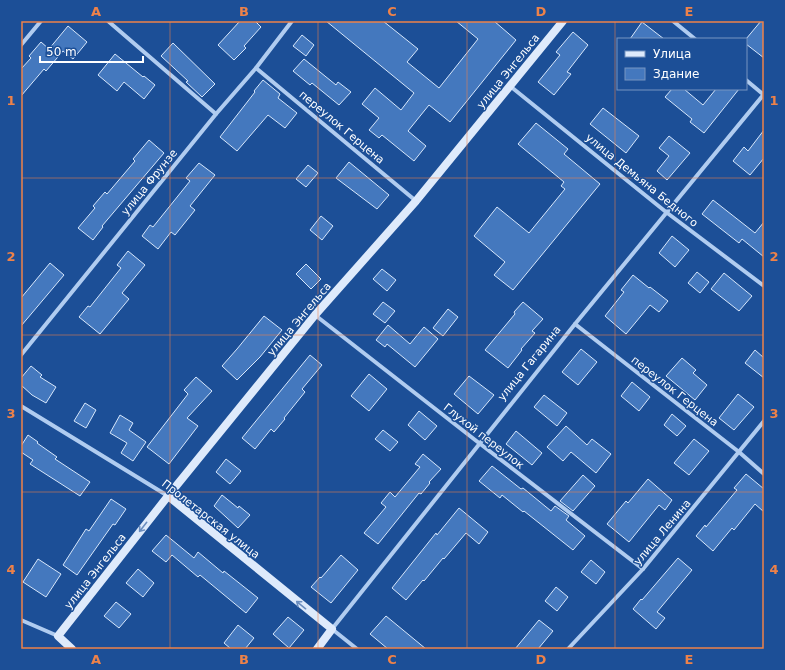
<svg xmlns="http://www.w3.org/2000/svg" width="785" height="670" font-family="'DejaVu Sans',sans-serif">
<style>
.building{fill:#4478be;stroke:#d7e7fb}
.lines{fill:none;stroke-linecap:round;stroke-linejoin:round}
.minor{stroke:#b0ccf0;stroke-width:4}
.secondary{stroke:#deeafb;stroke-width:8}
.oneway{stroke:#6a8dbf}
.grid{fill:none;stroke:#ee8249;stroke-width:1;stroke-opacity:0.55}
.labels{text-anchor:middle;stroke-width:3;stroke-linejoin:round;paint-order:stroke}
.street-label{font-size:11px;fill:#fff;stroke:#1c4f97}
.neatline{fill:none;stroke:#ee8249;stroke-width:1.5}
.grid-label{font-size:13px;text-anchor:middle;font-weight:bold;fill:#ee8249}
</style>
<rect width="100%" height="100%" fill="#1c4f97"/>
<g class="building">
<path d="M240 21H255L261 27 244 46 246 48 234 60 218 45Z"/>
<path d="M326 21H383L418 49 407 62 439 88 478 39 456 21H494L516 40 450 122 429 105 408 131 426 146 414 161 382 135 379 138 369 130 379 118 362 104 375 88 401 110 414 93Z"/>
<path d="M761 21H764V58L746 44V39Z"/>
<path d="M642 22 664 39H630Z"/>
<path d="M68 26 87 42 73 59 63 51 46 71 44 69 21 96V69L31 58 29 56 41 42 49 49Z"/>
<path d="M573 32 588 45 567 72 571 74 554 95 538 82 560 55 556 52Z"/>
<path d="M302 35 314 45 306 56 293 46Z"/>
<path d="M173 43 215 84 202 97 186 82 188 81 161 56Z"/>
<path d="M115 54 143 77 144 76 155 85 144 99 124 82 117 91 98 75Z"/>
<path d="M304 59 336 85 338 82 351 92 339 105 312 83 310 85 293 71Z"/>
<path d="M263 80 280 94 278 98 297 113 285 128 268 115 237 151 220 137 255 92 254 91Z"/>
<path d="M672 89H684L703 105 716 89H739L704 133 690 122 692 119 665 97Z"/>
<path d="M603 108 639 136 626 153 590 124Z"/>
<path d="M536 123 568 149 564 154 600 184 513 290 494 275 505 262 474 236 497 207 529 233 565 189 561 186 564 182 518 144Z"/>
<path d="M764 130V158L750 175 733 161 744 147 748 151Z"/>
<path d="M669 136 690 153 667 180 657 171 669 156 659 148Z"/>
<path d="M149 140 164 153 102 226 103 227 93 240 78 228 95 208 93 206 105 192 107 194 135 161 133 159Z"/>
<path d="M349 162 389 195 377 209 336 178Z"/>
<path d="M199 163 215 175 190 206 195 210 175 235 171 232 158 249 142 236 150 225 153 227 190 181 186 178Z"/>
<path d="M308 165 318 173 306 187 296 179Z"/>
<path d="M713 200 755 233 764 222V257L742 239 739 243 702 214Z"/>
<path d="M321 216 333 226 322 240 310 230Z"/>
<path d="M672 236 689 250 675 267 659 253Z"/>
<path d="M128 251 145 265 122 293 129 299 100 334 79 317 88 306 90 307 121 268 117 265Z"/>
<path d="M50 263 64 275 21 326V298Z"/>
<path d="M306 264 321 279 311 289 296 274Z"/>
<path d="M382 269 396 280 387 291 373 279Z"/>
<path d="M697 272 709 282 700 293 688 283Z"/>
<path d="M724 273 752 296 739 311 711 289Z"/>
<path d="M633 275 649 288 650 287 668 301 659 312 650 305 626 334 605 316 624 292 621 290Z"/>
<path d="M383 302 395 311 385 323 373 314Z"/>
<path d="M523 302 543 319 532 331 535 333 521 349 522 350 508 368 485 350 515 314 514 312Z"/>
<path d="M448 309 458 317 443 336 433 328Z"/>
<path d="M264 316 282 330 260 357 237 380 222 366 237 349Z"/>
<path d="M388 325 410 344 424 327 438 339 415 367 387 344 385 347 376 340Z"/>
<path d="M581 349 597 362 578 385 562 372Z"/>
<path d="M755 350 764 358V378L745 363Z"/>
<path d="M310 355 322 365 302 389 305 392 284 418 285 419 274 432 271 429 255 449 242 438Z"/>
<path d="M682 358 696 370 693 373 707 385 695 400 666 376Z"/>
<path d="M31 366 42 375 40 377 56 387 46 403 32 395 21 385V378Z"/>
<path d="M369 374 387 389 369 411 351 396Z"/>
<path d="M469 376 494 395 478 414 454 394Z"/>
<path d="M196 377 212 391 187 418 198 426 169 464 147 447 188 394 184 390Z"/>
<path d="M632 382 650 397 639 411 621 396Z"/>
<path d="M738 394 754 407 734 430 719 418Z"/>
<path d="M544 395 567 413 557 426 534 407Z"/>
<path d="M85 403 96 410 86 428 74 421Z"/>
<path d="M419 411 437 426 425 440 408 425Z"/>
<path d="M672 414 686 426 677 436 664 425Z"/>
<path d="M120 415 133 423 129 430 146 442 133 461 121 453 127 443 110 433Z"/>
<path d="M566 426 587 445 592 439 611 454 596 473 571 452 563 461 547 447Z"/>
<path d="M383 430 398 442 390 451 375 439Z"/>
<path d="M516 431 542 453 532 465 506 444Z"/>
<path d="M28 435 38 442 37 443 57 457 55 459 90 482 80 496 30 464 33 460 21 452V446Z"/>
<path d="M694 439 709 451 689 475 674 463Z"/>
<path d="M423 454 441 469 429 482 430 483 421 494 419 493 378 544 364 533 386 507 381 503 390 492 395 497 420 467 415 464Z"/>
<path d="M226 459 241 471 230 484 216 472Z"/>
<path d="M492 466 521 489 523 488 551 511 555 506 569 516 566 520 585 536 573 550 524 511 523 512 502 495 500 498 479 481Z"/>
<path d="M746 474 764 489V512L755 504 734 530 732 528 713 551 696 536 705 525 706 527 737 490 734 488Z"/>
<path d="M583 475 595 486 573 511 560 501Z"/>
<path d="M648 479 672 500 665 510 659 505 629 542 607 524 626 501 628 503Z"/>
<path d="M222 495 238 508 239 506 250 515 238 528 214 506Z"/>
<path d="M111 499 126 509 115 525 113 524 77 575 63 565 86 529 89 531Z"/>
<path d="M459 508 488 532 479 544 466 533 444 559 443 558 424 581 423 580 406 600 392 588 436 533 437 535Z"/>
<path d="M166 535 194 558 198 552 223 573 224 571 258 598 246 613 200 575 198 577 172 555 166 562 152 551Z"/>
<path d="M341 555 358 570 331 603 311 587 320 577 321 578Z"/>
<path d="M678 558 692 570 657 612 665 618 656 629 633 609 641 599 642 600Z"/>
<path d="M38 559 61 574 46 597 23 582Z"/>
<path d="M591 560 605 572 596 584 581 572Z"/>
<path d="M138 569 154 583 143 597 126 583Z"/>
<path d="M556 587 568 597 557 611 545 601Z"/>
<path d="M116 602 131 614 119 628 104 616Z"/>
<path d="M386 616 426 649H388L370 634Z"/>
<path d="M288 617 304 630 289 648 273 634Z"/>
<path d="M539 620 553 631 538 649H515Z"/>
<path d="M238 625 254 638 245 649H231L224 643Z"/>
</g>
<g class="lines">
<g class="minor">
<path d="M108 21 216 114"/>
<path d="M673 21 695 39"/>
<path d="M21 45 41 21"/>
<path d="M256 68 416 201"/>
<path d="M746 80 764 95"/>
<path d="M510 86 666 212 764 286"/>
<path d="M315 315 479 443 643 569"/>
<path d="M575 324 739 452 764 474"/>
<path d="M21 355 216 114 256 68 292 21"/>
<path d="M21 406 168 496"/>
<path d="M21 620 58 636"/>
<path d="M357 649 332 629 575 324 764 94"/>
<path d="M568 649 643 569 764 421"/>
</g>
<g class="secondary">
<path d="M168 496 332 629 317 649"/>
<path d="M72 649 58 636 168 496 315 315 416 201 563 21"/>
</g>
</g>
<defs><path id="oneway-shaft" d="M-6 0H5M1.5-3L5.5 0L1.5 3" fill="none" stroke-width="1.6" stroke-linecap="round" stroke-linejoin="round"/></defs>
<g class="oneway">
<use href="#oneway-shaft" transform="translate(143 527) rotate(128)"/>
<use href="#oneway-shaft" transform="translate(301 605) rotate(-141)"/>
</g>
<path class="grid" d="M170 21V649M318 21V649M467 21V649M615 21V649M21 178H764M21 335H764M21 492H764"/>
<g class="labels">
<g class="street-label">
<text transform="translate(508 71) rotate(-51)" y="4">улица Энгельса</text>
<text transform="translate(342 127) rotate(40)" y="4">переулок Герцена</text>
<text transform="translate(642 180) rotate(39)" y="4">улица Демьяна Бедного</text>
<text transform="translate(149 182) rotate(-51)" y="4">улица Фрунзе</text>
<text transform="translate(299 319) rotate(-50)" y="4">улица Энгельса</text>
<text transform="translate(529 363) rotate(-51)" y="4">улица Гагарина</text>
<text transform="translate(675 391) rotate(38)" y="4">переулок Герцена</text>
<text transform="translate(484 436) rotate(38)" y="4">Глухой переулок</text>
<text transform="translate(211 519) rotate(38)" y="4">Пролетарская улица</text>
<text transform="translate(662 532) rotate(-50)" y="4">улица Ленина</text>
<text transform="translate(95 571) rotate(-52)" y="4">улица Энгельса</text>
</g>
</g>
<rect width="785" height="670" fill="none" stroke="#1c4f97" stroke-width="44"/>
<rect x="617" y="38" width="130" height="52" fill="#1c4f97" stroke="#7795c1"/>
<rect x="625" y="51" width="20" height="6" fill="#deeafb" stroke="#7795c1"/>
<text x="653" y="58" font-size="12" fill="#ffffff">Улица</text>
<rect x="625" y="68" width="20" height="12" fill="#4478be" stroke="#7795c1"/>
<text x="653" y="78" font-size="12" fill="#ffffff">Здание</text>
<path d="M40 56v6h103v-6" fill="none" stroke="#ffffff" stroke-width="2"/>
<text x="46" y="56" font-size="12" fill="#ffffff" stroke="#1c4f97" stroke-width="3" paint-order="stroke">50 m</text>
<rect x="22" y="22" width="741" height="626" class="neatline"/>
<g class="grid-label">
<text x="96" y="16">A</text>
<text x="244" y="16">B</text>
<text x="392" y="16">C</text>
<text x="541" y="16">D</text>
<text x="689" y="16">E</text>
<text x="11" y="105">1</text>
<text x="774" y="105">1</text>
<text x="11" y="261">2</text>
<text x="774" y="261">2</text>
<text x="11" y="418">3</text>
<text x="774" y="418">3</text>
<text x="11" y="574">4</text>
<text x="774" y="574">4</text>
<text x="96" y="664">A</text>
<text x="244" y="664">B</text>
<text x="392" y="664">C</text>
<text x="541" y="664">D</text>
<text x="689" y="664">E</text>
</g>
</svg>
